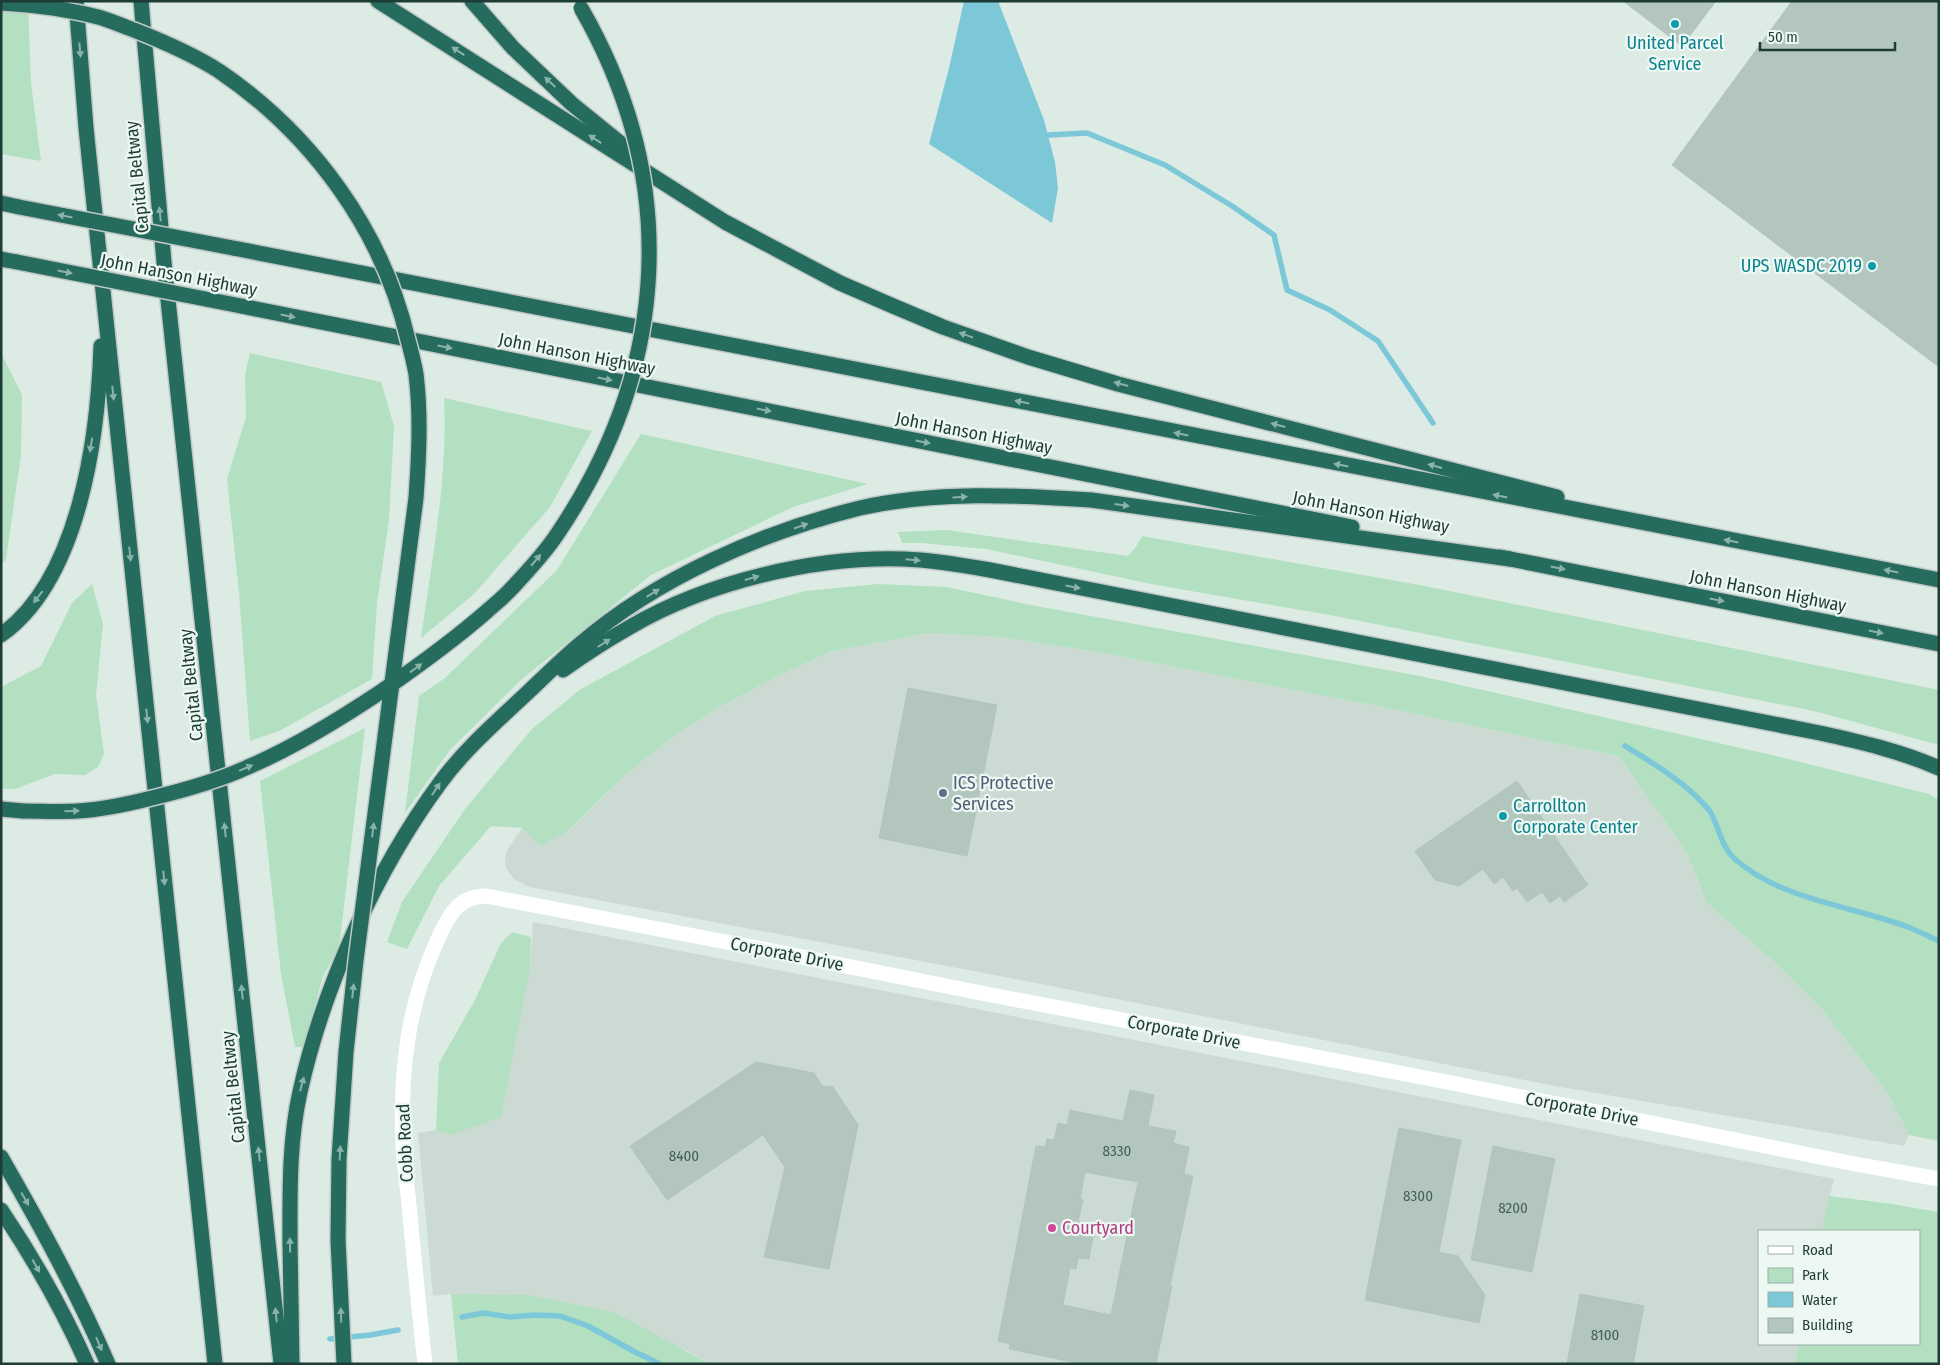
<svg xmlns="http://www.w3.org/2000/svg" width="1940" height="1365" font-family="'Fira Sans Condensed',sans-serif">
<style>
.built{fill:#cbdbd4}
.green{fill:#b3e0c0}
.water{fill:#7dc8d8}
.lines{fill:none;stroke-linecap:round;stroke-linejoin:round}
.stream{stroke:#7dc8d8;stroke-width:5.5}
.building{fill:#b2c6be;stroke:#afc5bd;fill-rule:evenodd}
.motorway-casing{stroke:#c0c8c6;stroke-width:18}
.minor{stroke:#fff;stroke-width:15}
.motorway{stroke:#256c5f;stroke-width:15}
.motorway-bridge-casing{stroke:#c0c8c6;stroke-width:18;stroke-linecap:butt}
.motorway-bridge{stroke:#256c5f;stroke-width:15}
.oneway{fill:#8ab2a9}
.culture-dot{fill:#0f9aa8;stroke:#eef8f3;stroke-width:2}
.service-dot{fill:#5c6f8a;stroke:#eef8f3;stroke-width:2}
.hotel-dot{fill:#d1479c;stroke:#eef8f3;stroke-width:2}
.labels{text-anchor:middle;stroke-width:4.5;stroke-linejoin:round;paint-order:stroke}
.number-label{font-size:15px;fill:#425e57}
.culture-label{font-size:18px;fill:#0d838f;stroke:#eef8f3}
.street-label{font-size:18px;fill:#1d3c35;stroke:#eef8f3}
.service-label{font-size:18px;fill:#4e5e75;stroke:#eef8f3;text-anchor:start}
.hotel-label{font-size:18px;fill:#b23c85;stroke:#eef8f3;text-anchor:start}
</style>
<rect width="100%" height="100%" fill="#ddebe5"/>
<g class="built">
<path d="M928 633 1001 637 1103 653 1372 705 1619 756 1687 853 1707 903 1771 959 1820 1007 1887 1092 1909 1135 1904 1146 1555 1086 1036 983 529 887 514 879 506 868 505 858 507 850 522 828 569 831 623 777 678 733 725 704 778 676 829 652Z"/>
<path d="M533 922 1293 1071 1834 1179 1822 1231H1759V1344H1799L1795 1364H710L686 1350 528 1295 451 1294 433 1296 418 1133 436 1130 451 1135 462 1130 530 967Z"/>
</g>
<g class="green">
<path d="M1 1H28L31 83 41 161 1 154Z"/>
<path d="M1 353 22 395 21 455 6 559 1 566Z"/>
<path d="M250 353 381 382 394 426 389 520 377 603 372 679 279 731 250 741 239 593 227 479 246 417 245 375Z"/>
<path d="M444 398 592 431 550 507 473 595 421 638C432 559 448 478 444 398Z"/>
<path d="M641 434 868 484 793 507 651 575 521 680 450 750 405 813 419 696 445 678 557 570Z"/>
<path d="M947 530 1128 556 1136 547 1142 536 1425 586 1939 690V745L1814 711 1330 615 1156 585 986 549 921 543H902L898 532Z"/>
<path d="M92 584 103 624 96 695 104 754 98 767 85 775 55 774 15 789H1V687L41 666 72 603Z"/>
<path d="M878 584 947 587 1036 606 1420 676 1772 755 1929 794 1939 800V1141L1909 1135 1887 1092 1820 1007 1771 959 1707 903 1687 853 1619 756 1372 705 1103 653 1001 637 928 633 829 652 778 676 725 704 678 733 623 777 569 830 541 846 522 828 491 826 439 886 407 949 387 942 402 902 465 809 532 729 581 689 715 616 805 591Z"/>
<path d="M365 728 339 948 323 976 304 1047H295L281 974 260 781Z"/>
<path d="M512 932 531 937 530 967 501 1117 451 1135 436 1130 439 1063 475 1000 501 943Z"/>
<path d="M1829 1196 1885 1203 1939 1212V1364H1795L1799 1344H1919V1231H1822Z"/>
<path d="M451 1294 528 1295 614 1312 710 1364H458Z"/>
</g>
<path class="water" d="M964 1H998L1044 120 1055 162 1058 188 1052 223 929 144 949 68Z"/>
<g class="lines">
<g class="stream">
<path d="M1048 135 1087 133 1165 165 1232 206 1274 235 1287 290 1330 310 1378 341 1433 423"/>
<path d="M1625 746C1653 763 1688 784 1709 810 1719 824 1720 847 1736 860 1782 900 1852 906 1908 927 1918 931 1928 936 1939 941"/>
<path d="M462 1317 483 1313 510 1317 534 1315 560 1316 588 1326 635 1352 660 1364"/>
<path d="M330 1339 370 1335 398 1330"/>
</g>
</g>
<g class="building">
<path d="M1623 1H1716L1682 46Z"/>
<path d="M1792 1H1939V367L1672 165Z"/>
<path d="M908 688 997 705 967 856 879 838Z"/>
<path d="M1517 781 1588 885 1564 902 1560 896 1550 903 1542 892 1527 902 1517 888 1513 891 1503 877 1494 884 1483 869 1459 886 1435 880 1415 851Z"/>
<path d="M756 1062 814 1073 822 1086 833 1087 858 1125 829 1269 764 1257 785 1167 763 1135 667 1200 630 1146Z"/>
<path d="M1130 1090 1154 1095 1148 1126 1176 1131 1173 1143 1189 1147 1184 1174 1193 1176 1170 1286H1172L1156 1364H1082L1009 1349 1010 1344 998 1341 1036 1146 1045 1147 1047 1139 1054 1140 1058 1123 1067 1125 1070 1110 1123 1121ZM1085 1172 1138 1182 1111 1315 1063 1305 1070 1268 1076 1269 1078 1258 1089 1259 1093 1236 1083 1233 1085 1223 1078 1222 1083 1200 1080 1199Z"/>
<path d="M1399 1128 1461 1140 1439 1252 1458 1256 1485 1295 1479 1323 1365 1300Z"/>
<path d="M1493 1146 1555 1159 1532 1272 1471 1260Z"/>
<path d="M1580 1294 1644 1306 1633 1364H1567Z"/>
</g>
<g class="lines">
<defs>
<g id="motorway">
<path d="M76 1 86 128 215 1364"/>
<path d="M141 1 164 262 281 1364"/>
<path d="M378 1 725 222 840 283 893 306 943 327 1028 357 1118 384 1557 497"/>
<path d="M472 1 513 48 572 104 635 155"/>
<path d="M1 203 19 207"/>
<path d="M233 248 1939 580"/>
<path d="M1 259 17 262"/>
<path d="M241 306 1352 527"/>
<path d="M1500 557 1939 644"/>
<path d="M1 635C80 579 98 436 101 346"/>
<path d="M563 670C584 655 607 640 630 627 707 582 815 556 904 559 933 560 962 565 990 570L1820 733C1861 742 1900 751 1939 768"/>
<path d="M1 809 23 811"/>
<path d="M1 1157C40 1225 77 1292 108 1364"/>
<path d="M1 1210C34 1259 63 1310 87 1364"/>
<path d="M292 1364C291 1323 291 1282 290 1241 290 1191 289 1141 300 1092 323 987 376 870 440 783 464 750 495 723 525 695 543 678 561 660 580 644 657 578 762 532 860 508 935 491 1015 495 1091 500L1510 559"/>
</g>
</defs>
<use href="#motorway" class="motorway-casing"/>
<path class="minor" d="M425 1364C419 1311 414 1258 409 1205 407 1185 404 1165 403 1145 400 1073 407 1007 437 941 448 917 457 896 486 896L752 947 976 992 1442 1081 1850 1163 1939 1179"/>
<use href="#motorway" class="motorway"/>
<defs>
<g id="motorway-bridge">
<path d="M1 3C34 5 67 9 98 17 110 20 122 26 134 30 162 41 194 55 219 71 312 134 383 231 408 340 411 351 414 363 416 374 421 415 419 456 416 498L356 960 346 1052 339 1159 338 1240 344 1364"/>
<path d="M19 207 233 248"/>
<path d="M17 262 241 306"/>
<path d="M23 811C41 811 59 812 77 811 102 810 128 804 152 798 185 790 218 781 248 767 295 747 340 719 382 691 418 666 453 641 486 612 495 604 504 597 512 588 528 571 545 553 558 533 669 368 681 182 581 8"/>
</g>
</defs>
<use href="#motorway-bridge" class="motorway-bridge-casing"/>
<use href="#motorway-bridge" class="motorway-bridge"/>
</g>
<defs><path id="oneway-solid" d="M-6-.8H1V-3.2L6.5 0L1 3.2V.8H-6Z" transform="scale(1.25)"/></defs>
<g class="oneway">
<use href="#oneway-solid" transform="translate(80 50) rotate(85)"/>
<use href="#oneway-solid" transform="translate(458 51) rotate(-147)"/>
<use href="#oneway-solid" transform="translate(550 82) rotate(-137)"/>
<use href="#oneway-solid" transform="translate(595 139) rotate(-147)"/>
<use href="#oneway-solid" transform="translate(160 214) rotate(-96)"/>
<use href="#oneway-solid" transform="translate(65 216) rotate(-169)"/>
<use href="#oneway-solid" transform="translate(65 272) rotate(11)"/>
<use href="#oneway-solid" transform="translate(288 316) rotate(11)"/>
<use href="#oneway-solid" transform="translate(966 335) rotate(-160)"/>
<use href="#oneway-solid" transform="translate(445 347) rotate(11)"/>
<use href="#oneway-solid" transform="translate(605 379) rotate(11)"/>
<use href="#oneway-solid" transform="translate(1121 384) rotate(-165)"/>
<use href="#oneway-solid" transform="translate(113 393) rotate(84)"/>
<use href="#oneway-solid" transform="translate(1022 402) rotate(-169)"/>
<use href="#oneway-solid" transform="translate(764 410) rotate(11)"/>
<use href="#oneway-solid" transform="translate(1278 425) rotate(-165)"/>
<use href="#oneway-solid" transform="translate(1181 434) rotate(-169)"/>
<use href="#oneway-solid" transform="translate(923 442) rotate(11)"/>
<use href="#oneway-solid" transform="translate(91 445) rotate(99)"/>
<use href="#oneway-solid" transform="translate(1341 465) rotate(-169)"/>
<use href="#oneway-solid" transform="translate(1435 466) rotate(-165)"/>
<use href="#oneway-solid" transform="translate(1500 496) rotate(-169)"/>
<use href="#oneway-solid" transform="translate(960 497) rotate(-4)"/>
<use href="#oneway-solid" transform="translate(1122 505) rotate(8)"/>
<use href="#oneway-solid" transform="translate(801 526) rotate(-19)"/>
<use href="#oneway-solid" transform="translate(1731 541) rotate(-169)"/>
<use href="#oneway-solid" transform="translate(130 554) rotate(84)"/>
<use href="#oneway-solid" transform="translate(536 560) rotate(-50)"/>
<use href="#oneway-solid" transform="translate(913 560) rotate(5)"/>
<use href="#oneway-solid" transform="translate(1558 568) rotate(11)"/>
<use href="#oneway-solid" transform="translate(1891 571) rotate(-169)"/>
<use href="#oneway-solid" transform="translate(752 578) rotate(-16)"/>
<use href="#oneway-solid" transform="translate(1073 587) rotate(11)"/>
<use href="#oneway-solid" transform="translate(653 593) rotate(-31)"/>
<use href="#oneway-solid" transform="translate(38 597) rotate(128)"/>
<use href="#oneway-solid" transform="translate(1717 600) rotate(11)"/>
<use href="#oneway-solid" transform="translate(1876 632) rotate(11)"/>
<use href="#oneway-solid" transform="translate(604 643) rotate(-32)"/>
<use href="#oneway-solid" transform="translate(416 668) rotate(-36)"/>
<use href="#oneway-solid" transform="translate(147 716) rotate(84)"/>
<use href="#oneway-solid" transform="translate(246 768) rotate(-23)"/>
<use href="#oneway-solid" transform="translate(436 789) rotate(-56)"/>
<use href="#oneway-solid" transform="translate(72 811) rotate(-1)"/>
<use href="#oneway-solid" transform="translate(225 830) rotate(-96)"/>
<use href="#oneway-solid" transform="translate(373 830) rotate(-83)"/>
<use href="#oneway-solid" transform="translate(164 878) rotate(84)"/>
<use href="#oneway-solid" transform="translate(353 991) rotate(-84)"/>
<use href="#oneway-solid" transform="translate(242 992) rotate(-96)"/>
<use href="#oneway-solid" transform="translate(302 1084) rotate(-75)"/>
<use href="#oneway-solid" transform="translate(340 1153) rotate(-87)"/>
<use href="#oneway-solid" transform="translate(259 1154) rotate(-96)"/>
<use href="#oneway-solid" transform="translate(25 1199) rotate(60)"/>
<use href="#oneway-solid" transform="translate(290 1245) rotate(-91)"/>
<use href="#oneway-solid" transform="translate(36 1266) rotate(61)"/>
<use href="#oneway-solid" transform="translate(276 1315) rotate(-96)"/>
<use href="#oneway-solid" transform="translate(341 1315) rotate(-92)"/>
<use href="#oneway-solid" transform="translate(99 1344) rotate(67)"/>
</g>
<g class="culture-dot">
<circle cx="1675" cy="24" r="5"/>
<circle cx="1872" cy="266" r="5"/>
<circle cx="1503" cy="816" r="5"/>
</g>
<circle class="service-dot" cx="943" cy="793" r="5"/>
<circle class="hotel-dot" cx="1052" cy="1228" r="5"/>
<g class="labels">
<g class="number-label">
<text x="1117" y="1156">8330</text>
<text x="684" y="1161">8400</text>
<text x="1418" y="1201">8300</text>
<text x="1513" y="1213">8200</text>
<text x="1605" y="1340">8100</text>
</g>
<g class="culture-label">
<text x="1675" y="49">United Parcel<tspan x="1675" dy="21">Service</tspan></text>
<text x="1862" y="272" text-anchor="end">UPS WASDC 2019</text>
<text x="1513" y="812" text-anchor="start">Carrollton<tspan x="1513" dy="21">Corporate Center</tspan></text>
</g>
<g class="street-label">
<text transform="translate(137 177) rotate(-96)" y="6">Capital Beltway</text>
<text transform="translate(179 275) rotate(11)" y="6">John Hanson Highway</text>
<text transform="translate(577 354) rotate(11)" y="6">John Hanson Highway</text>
<text transform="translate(974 433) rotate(11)" y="6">John Hanson Highway</text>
<text transform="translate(1371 512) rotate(11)" y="6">John Hanson Highway</text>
<text transform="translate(1768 591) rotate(11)" y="6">John Hanson Highway</text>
<text transform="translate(191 685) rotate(-96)" y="6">Capital Beltway</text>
<text transform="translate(787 954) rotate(11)" y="6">Corporate Drive</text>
<text transform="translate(1184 1032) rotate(11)" y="6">Corporate Drive</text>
<text transform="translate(233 1087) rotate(-96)" y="6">Capital Beltway</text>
<text transform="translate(1582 1109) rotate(11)" y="6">Corporate Drive</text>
<text transform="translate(405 1143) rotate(-93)" y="6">Cobb Road</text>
</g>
<g class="service-label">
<text x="953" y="789">ICS Protective<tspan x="953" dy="21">Services</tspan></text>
</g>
<g class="hotel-label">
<text x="1062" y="1234">Courtyard</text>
</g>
</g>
<rect width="1940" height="1365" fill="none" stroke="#1d3c35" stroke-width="5"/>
<rect x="1758" y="1230" width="162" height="115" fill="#eef8f3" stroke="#9aada7"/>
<rect x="1768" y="1246" width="25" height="8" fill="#ffffff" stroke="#9aada7"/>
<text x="1802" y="1255" font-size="15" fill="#1d3c35">Road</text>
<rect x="1768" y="1268" width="25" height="15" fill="#b3e0c0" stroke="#9aada7"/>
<text x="1802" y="1280" font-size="15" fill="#1d3c35">Park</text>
<rect x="1768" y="1292" width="25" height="15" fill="#7dc8d8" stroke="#9aada7"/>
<text x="1802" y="1305" font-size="15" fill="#1d3c35">Water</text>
<rect x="1768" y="1318" width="25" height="15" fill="#b2c6be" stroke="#9aada7"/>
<text x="1802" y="1330" font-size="15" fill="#1d3c35">Building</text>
<path d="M1760 42v8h135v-8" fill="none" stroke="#1d3c35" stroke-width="2.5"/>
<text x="1768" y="42" font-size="15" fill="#1d3c35" stroke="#eef8f3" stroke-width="4" paint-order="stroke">50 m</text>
</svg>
